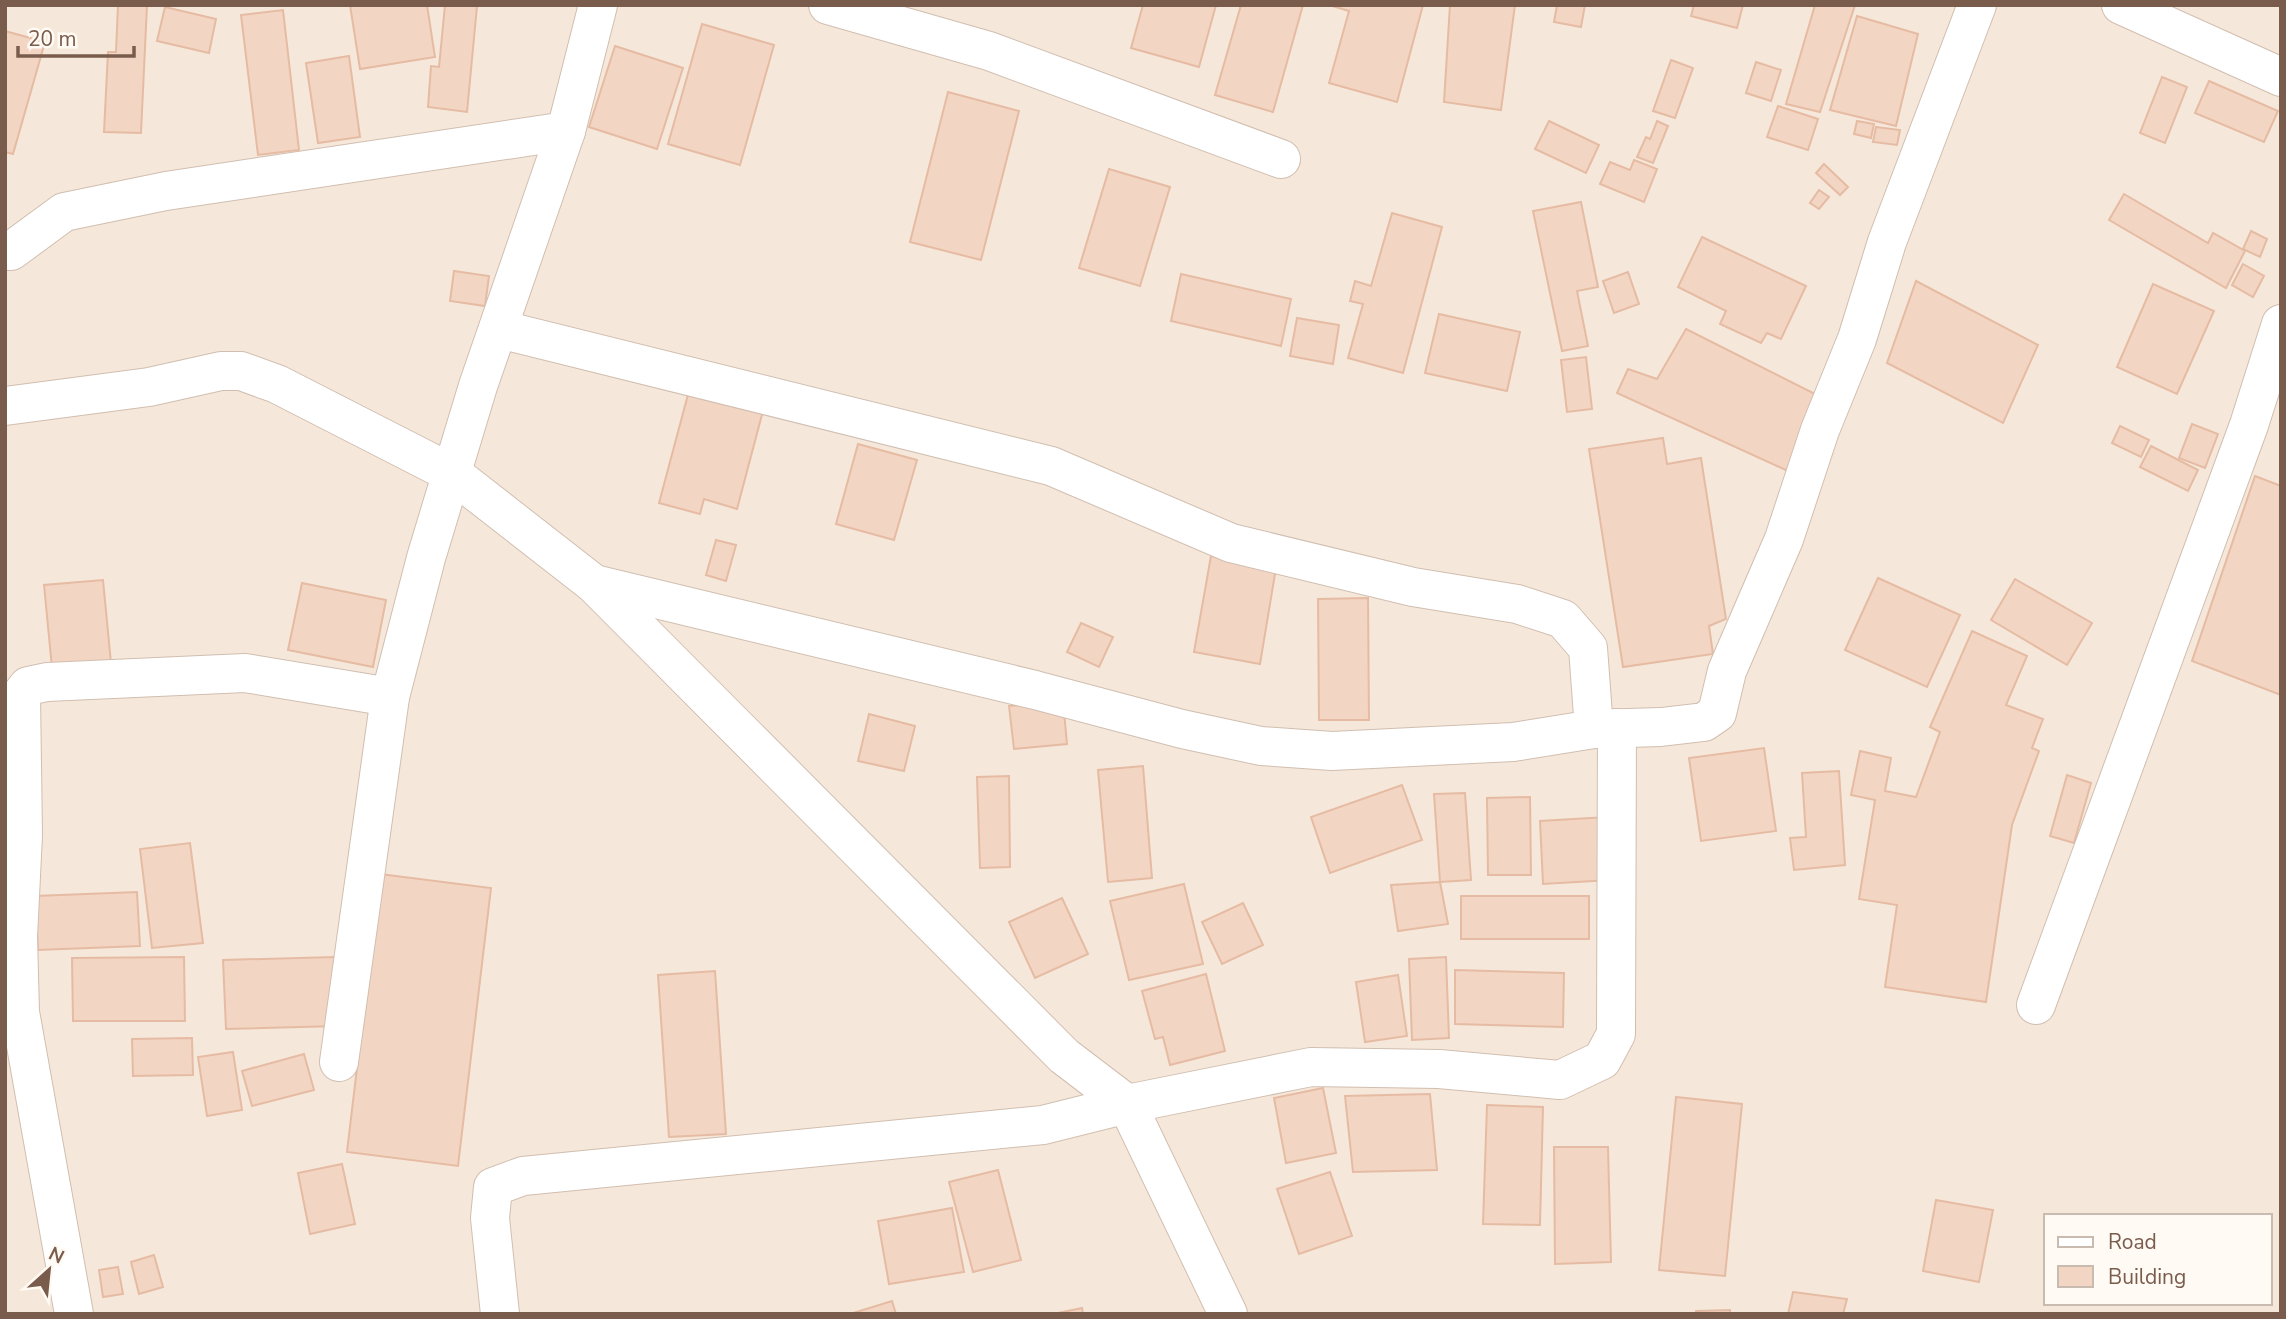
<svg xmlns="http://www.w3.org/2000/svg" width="2286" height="1319" font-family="'Nunito Sans',sans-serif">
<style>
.residential{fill:#f5e8da;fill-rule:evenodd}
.building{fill:#f3d5c3;stroke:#e6bba3;stroke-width:2}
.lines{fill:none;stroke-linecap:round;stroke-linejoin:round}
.minor-casing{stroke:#d1beb0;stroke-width:40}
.minor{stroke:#fff;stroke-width:38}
</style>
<rect width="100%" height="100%" fill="#fdf6ec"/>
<path class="residential" d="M5 5H2281V1314H5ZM2046 1216H2270V1303H2046Z"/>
<g class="building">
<path d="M118 5H147L141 133 104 132 108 52H116Z"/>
<path d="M350 5H427L435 57 360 69Z"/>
<path d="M445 5 477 6 467 112 428 107 431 66 439 67Z"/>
<path d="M1143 5H1216L1199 67 1131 48Z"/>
<path d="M1241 5H1303L1273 112 1215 95Z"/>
<path d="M1423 5 1397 102 1329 83 1349 11 1329 5Z"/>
<path d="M1450 5H1515L1501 110 1444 102Z"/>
<path d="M1557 5H1585L1581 27 1554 22Z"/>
<path d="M1694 5H1743L1737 28 1691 16Z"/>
<path d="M1815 5H1855L1820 112 1786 104Z"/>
<path d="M165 7 216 19 209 53 157 41Z"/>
<path d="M283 10 299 150 258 155 241 15Z"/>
<path d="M1857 16 1918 34 1896 126 1830 110Z"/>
<path d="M702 24 774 45 740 165 668 144Z"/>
<path d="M5 31 45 42 13 154 5 152Z"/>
<path d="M615 46 683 68 657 149 589 127Z"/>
<path d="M349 56 360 137 318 143 306 63Z"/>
<path d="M1671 60 1693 68 1675 118 1653 111Z"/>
<path d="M1756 62 1781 70 1771 101 1746 93Z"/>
<path d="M2162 77 2187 87 2165 143 2140 133Z"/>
<path d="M2209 81 2278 111 2264 142 2195 113Z"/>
<path d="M948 92 1019 111 981 260 910 242Z"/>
<path d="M1778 106 1818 119 1808 150 1767 137Z"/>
<path d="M1549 121 1599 145 1586 173 1535 149Z"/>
<path d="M1657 121 1668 126 1653 163 1637 157 1646 137 1650 139Z"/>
<path d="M1857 121 1874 124 1871 138 1854 134Z"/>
<path d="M1876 127 1900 130 1897 145 1873 142Z"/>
<path d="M1634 160 1657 169 1644 202 1600 184 1610 162 1630 170Z"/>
<path d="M1824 164 1848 187 1840 195 1816 173Z"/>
<path d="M1109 169 1170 187 1140 286 1079 268Z"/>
<path d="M1819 190 1829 197 1819 209 1810 203Z"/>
<path d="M2124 194 2208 243 2213 233 2245 251 2226 288 2109 220Z"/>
<path d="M1581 202 1598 287 1577 291 1588 346 1562 351 1533 211Z"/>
<path d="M1392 213 1442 227 1403 373 1348 358 1363 304 1350 301 1355 281 1371 286Z"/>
<path d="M2251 231 2267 239 2260 257 2243 249Z"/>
<path d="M1702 237 1806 286 1781 339 1767 333 1761 343 1720 324 1726 311 1678 287Z"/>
<path d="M2243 264 2264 276 2253 297 2232 285Z"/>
<path d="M454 271 489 276 485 306 450 301Z"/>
<path d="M1628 272 1639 304 1614 313 1603 281Z"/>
<path d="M1181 274 1291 299 1281 346 1171 321Z"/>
<path d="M1916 281 2038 345 2003 423 1887 363Z"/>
<path d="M2153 284 2214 311 2177 394 2117 367Z"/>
<path d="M1439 314 1520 332 1507 391 1425 373Z"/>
<path d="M1297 318 1339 325 1333 364 1290 356Z"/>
<path d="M1686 329 1819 396 1788 471 1617 393 1628 369 1657 379Z"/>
<path d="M1586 357 1592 409 1567 412 1561 360Z"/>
<path d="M690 387 764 407 737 509 704 499 700 514 659 503Z"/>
<path d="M2192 424 2218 434 2205 468 2179 458Z"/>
<path d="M2120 426 2149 440 2141 457 2112 443Z"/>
<path d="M1663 438 1667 464 1701 458 1726 619 1709 626 1713 654 1623 667 1589 449Z"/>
<path d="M858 444 917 460 894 540 836 524Z"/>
<path d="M2151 446 2198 470 2188 491 2140 467Z"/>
<path d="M2255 476 2281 486V695L2192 661Z"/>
<path d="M716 540 736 545 726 581 706 575Z"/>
<path d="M1211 556 1276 568 1260 664 1194 652Z"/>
<path d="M1878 578 1960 615 1927 687 1845 650Z"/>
<path d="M2015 579 2092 623 2067 665 1991 620Z"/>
<path d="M103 580 111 663 52 668 44 585Z"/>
<path d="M302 583 386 600 373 667 288 650Z"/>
<path d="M1368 598 1369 720H1319L1318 599Z"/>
<path d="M1081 623 1113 637 1099 667 1067 652Z"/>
<path d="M1972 631 2027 656 2006 705 2043 719 2032 748 2039 751 2012 825 1986 1002 1885 987 1897 905 1859 899 1875 800 1851 795 1860 751 1891 758 1885 791 1916 797 1940 732 1930 727Z"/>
<path d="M1063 701 1067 744 1014 749 1009 706Z"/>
<path d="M869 714 915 726 904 771 858 761Z"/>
<path d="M1764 748 1776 831 1701 841 1689 758Z"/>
<path d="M1143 766 1152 878 1108 882 1098 770Z"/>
<path d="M1839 771 1845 865 1794 870 1790 838 1806 837 1802 773Z"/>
<path d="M2067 775 2091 783 2074 843 2050 836Z"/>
<path d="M1009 776 1010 867 980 868 977 777Z"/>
<path d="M1402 785 1422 840 1330 873 1311 817Z"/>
<path d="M1465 793 1471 880 1440 882 1434 794Z"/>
<path d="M1530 797 1531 875H1488L1487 798Z"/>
<path d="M1607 817 1610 880 1543 884 1540 821Z"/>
<path d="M190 843 203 943 152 948 140 849Z"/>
<path d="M380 874 491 888 458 1166 347 1152Z"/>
<path d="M1440 882 1448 924 1398 931 1391 885Z"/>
<path d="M1184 884 1203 964 1129 980 1110 901Z"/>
<path d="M137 892 140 946 38 950 35 896Z"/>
<rect x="1461" y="896" width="128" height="43"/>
<path d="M1062 898 1088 954 1035 978 1009 922Z"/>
<path d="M1243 903 1263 945 1222 964 1202 922Z"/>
<path d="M184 957 185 1021H73L72 958Z"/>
<path d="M335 957 338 1026 226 1029 223 960Z"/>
<path d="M1446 957 1449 1038 1412 1040 1409 959Z"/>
<path d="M1455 970 1564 973 1563 1027 1455 1024Z"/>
<path d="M715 971 726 1134 669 1137 658 975Z"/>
<path d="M1206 974 1225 1051 1170 1065 1163 1037 1155 1039 1142 991Z"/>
<path d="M1398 975 1407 1036 1365 1042 1356 982Z"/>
<path d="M192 1038 193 1075 133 1076 132 1039Z"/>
<path d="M233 1052 242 1110 207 1116 198 1057Z"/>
<path d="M304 1054 314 1090 252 1106 242 1071Z"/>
<path d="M1323 1088 1336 1153 1286 1163 1274 1098Z"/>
<path d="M1430 1094 1437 1170 1353 1172 1345 1096Z"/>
<path d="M1676 1097 1742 1104 1725 1276 1659 1270Z"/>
<path d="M1487 1105 1543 1107 1540 1225 1483 1224Z"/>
<path d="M1554 1147H1608L1611 1262 1555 1264Z"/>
<path d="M342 1164 355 1224 310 1234 298 1173Z"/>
<path d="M998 1170 1021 1260 973 1272 949 1182Z"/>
<path d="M1330 1172 1352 1236 1299 1254 1277 1189Z"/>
<path d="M1936 1200 1993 1210 1979 1282 1923 1271Z"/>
<path d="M952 1208 964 1272 889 1284 878 1221Z"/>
<path d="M154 1255 163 1287 139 1294 131 1262Z"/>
<path d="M118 1267 123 1294 103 1297 99 1270Z"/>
<path d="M1793 1292 1847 1299 1843 1314H1788Z"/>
<path d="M892 1301 896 1314H850Z"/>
<path d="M1082 1308 1083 1314H1053Z"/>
<path d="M1730 1310V1314H1696V1311Z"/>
</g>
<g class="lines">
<defs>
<g id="minor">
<path d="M828 5 989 51 1281 159"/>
<path d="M2121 5 2281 77"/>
<path d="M5 251H11L64 212 166 191 566 131"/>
<path d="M499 329 1051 466 1231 543 1413 587 1517 604 1563 619 1588 648 1594 729 1661 727 1704 722 1717 713 1727 671 1784 539 1820 430 1857 339 1887 242 1977 5"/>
<path d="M5 406 149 387 221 371H241L277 384 453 474 594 584 1064 1056 1127 1104 1228 1314"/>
<path d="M594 584 1035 690 1182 729 1261 746 1332 751 1513 742 1594 729"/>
<path d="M2036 1005 2249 425 2281 324"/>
<path d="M339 1062 390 697 426 558 478 386 566 131 598 5"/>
<path d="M74 1314 20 1012 18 937 23 835 21 695 28 686 47 682 245 673 390 697"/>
<path d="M500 1314 490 1218 493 1187 523 1176 1043 1125 1127 1104 1311 1067 1439 1069 1560 1080 1602 1060 1616 1034 1617 728"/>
</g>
</defs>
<use href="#minor" class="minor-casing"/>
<use href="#minor" class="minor"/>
</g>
<rect width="2286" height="1319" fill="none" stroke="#7a5c4d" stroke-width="14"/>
<rect x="2044" y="1214" width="228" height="91" fill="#fffaf3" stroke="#cabbb1" stroke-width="2"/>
<rect x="2058" y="1237" width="35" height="10" fill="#ffffff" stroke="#cabbb1" stroke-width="2"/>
<text x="2108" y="1249" font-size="21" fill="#7a5c4d">Road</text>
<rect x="2058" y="1266" width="35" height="21" fill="#f3d5c3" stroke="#cabbb1" stroke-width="2"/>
<text x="2108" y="1284" font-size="21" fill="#7a5c4d">Building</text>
<g transform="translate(49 1270) rotate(27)" stroke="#fffaf3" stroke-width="5" paint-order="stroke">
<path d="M0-5L12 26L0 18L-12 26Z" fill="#7a5c4d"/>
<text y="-10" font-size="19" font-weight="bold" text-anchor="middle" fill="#7a5c4d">N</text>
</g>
<path d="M18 46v10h116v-10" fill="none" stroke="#7a5c4d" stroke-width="3.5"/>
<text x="28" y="46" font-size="21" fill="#7a5c4d" stroke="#fffaf3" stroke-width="5" paint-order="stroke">20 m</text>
</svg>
